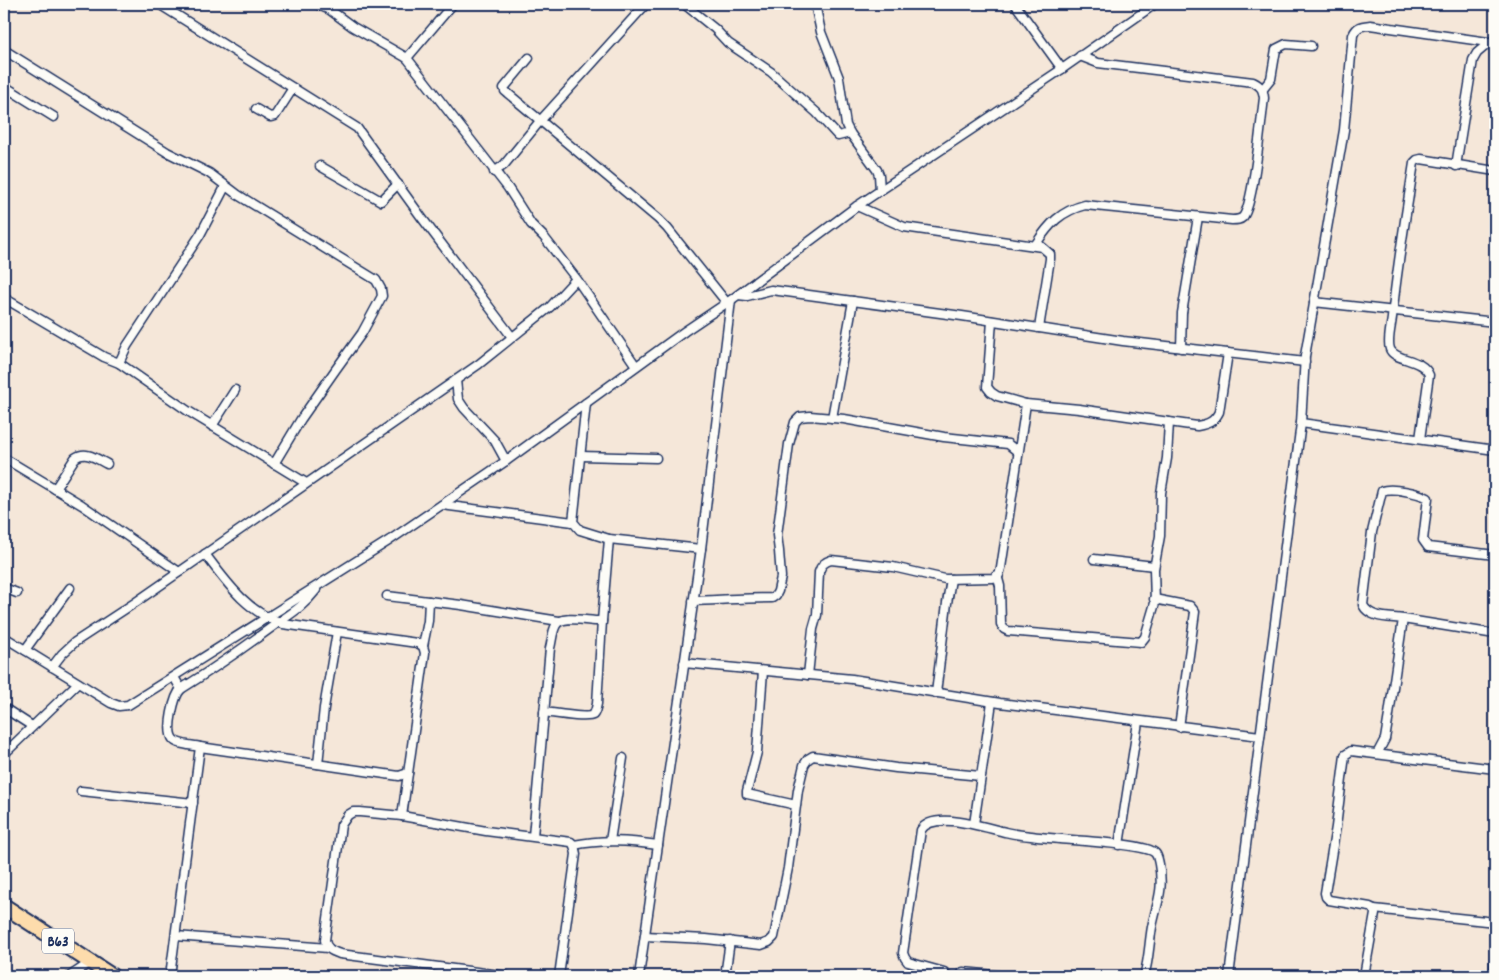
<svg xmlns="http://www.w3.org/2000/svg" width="1499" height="980" font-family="Dekko,sans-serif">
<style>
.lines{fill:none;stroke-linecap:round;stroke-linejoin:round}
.street-casing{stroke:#1b2f5e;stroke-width:11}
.highway-casing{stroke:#1b2f5e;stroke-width:18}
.street{stroke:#fdfcf7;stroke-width:8}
.highway{stroke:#fddcac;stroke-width:14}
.labels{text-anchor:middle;stroke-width:4;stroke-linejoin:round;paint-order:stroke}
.shield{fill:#fdfcf7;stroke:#5f6c8c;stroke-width:1}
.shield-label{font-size:15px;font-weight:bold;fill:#1b2f5e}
</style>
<rect width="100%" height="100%" fill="#f5e7d9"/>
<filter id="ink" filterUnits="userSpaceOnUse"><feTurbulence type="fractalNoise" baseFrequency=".02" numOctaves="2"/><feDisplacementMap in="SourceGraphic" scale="10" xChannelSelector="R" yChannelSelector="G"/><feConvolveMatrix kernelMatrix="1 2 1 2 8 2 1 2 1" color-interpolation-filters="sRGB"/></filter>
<g filter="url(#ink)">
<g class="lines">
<defs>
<g id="street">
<path d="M159 4 357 128 422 218 512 337"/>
<path d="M316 4 330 10 353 27 407 58"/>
<path d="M453 4 407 58 508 188 531 224 544 237 578 281 636 366"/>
<path d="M684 4 715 29 728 43 771 72 817 113 838 136 850 133"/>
<path d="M815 4 821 32 839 78 846 125 850 133 877 170 879 175 880 191"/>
<path d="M1015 4 1062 69"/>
<path d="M4 50 167 152 209 173 238 195 376 280 381 289 382 296 362 333 336 369 301 419 274 464"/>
<path d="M529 58 504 88 505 91 658 219 667 228 727 303"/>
<path d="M4 86 54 117"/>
<path d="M1263 89 1271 79 1276 49 1286 44 1311 46"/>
<path d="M256 109 270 117 275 116 293 88"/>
<path d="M320 166 381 201 398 184"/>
<path d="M1456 166 1473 60 1477 53 1490 42"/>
<path d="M494 172 504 165 540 121 646 4"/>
<path d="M857 206 904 227 1042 247 1050 254V259L1039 328"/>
<path d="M1036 244C1049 224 1061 211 1085 205L1232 220C1237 220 1240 220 1243 217 1254 203 1261 120 1264 98 1263 89 1261 86 1253 82L1098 63 1080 56"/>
<path d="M738 295 747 296 771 290 787 292 962 316 1123 341 1305 362"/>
<path d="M4 298 104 357 119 363 188 411 306 483"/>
<path d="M1314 302 1495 322"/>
<path d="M992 321 987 387 991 392 997 396 1026 404 1079 409 1197 426C1208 424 1214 422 1219 412L1228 353"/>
<path d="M1181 348 1182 313 1198 217"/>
<path d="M119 363 127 346 200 235 225 187"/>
<path d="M456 380 458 399 464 408 495 441 506 461"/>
<path d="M586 403 573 522 580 530 609 539 701 549"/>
<path d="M832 418 853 301"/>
<path d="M1301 423 1495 450"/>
<path d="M212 426 235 390"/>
<path d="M1420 439 1429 375C1423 358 1394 361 1390 349 1387 341 1391 327 1392 318 1397 266 1406 215 1414 163L1417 160 1421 159 1495 171"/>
<path d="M581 456 656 458"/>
<path d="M4 458 82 505 179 572"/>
<path d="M55 489 75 458C86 450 97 459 107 464"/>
<path d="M442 505 573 522"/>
<path d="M205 554C227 583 247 612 283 624L417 643 423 646 425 653 402 816"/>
<path d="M1094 559 1154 566"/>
<path d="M997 575 1000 586 1001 624 1004 629 1008 631 1141 642 1145 637 1155 603 1154 569 1160 536 1161 493 1167 458 1169 422"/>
<path d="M4 588 17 593"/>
<path d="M387 596 461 605 559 621"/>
<path d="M1154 599 1190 606 1195 612 1179 727"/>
<path d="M693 601C720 600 746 598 772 598L776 595 778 591 781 577 779 551 777 535 789 444 795 422 800 417 810 416 844 419 944 437 1008 444 1018 452"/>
<path d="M1403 619 1495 634"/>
<path d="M4 637 111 703 119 706 128 705 390 540 506 461 685 331 731 300 857 206 1062 69 1155 4"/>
<path d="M423 646 428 621 429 601"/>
<path d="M25 650 70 588"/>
<path d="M684 663 852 679 1000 703 1260 736"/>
<path d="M52 667 62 654 75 642 136 602 479 364 550 307 576 279"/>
<path d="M763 671 757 752 747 791V794L796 805"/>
<path d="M808 675 813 629 817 615 819 572C821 565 824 562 831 560L893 567 945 579 993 578 999 575 1001 568 1026 404"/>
<path d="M174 677 181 689C174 696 166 730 173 739 177 745 193 745 200 747L399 776 408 773"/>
<path d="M181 689C212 670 242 649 272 627 290 614 302 608 316 590"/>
<path d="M936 693 947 603 951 579"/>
<path d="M4 708 32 726"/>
<path d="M544 712C553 713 587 719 593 715 596 712 596 707 597 704L602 621"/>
<path d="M4 754 78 683"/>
<path d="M1377 754 1385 739 1389 715 1403 619C1390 617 1370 619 1363 605L1372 532 1382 491C1391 487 1419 493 1428 498L1423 540 1428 547 1495 555"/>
<path d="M318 764 324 708 337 632"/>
<path d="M81 791 193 803"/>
<path d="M974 824 992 702"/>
<path d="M533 836 550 648C552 641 552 632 556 625 562 614 590 622 602 621L609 539"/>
<path d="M610 841 623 758"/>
<path d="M574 845C603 839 629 841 658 845"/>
<path d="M1119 845 1138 722"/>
<path d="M1374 909 1495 922"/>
<path d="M176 936 328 948"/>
<path d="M645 936 706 939 761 945 769 942 774 937 788 868 798 790 804 765 808 759 813 756 896 768 981 776"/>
<path d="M70 976 91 962"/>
<path d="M170 976 200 747"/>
<path d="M507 976 340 954C332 951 326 949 325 940L341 825 348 815 353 812H360L402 816 486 831 571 842 574 845 576 854 559 976"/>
<path d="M639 976 701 549 731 300"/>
<path d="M725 976 730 941"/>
<path d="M948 976 944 972 908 962 905 958 903 953 921 830C933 810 986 828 1005 832 1013 834 1022 835 1031 836 1052 840 1145 842 1155 853 1158 856 1158 860 1159 864 1164 891 1157 902 1152 927 1149 944 1149 960 1144 976"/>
<path d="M960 976 963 972 1005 976"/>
<path d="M1229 976 1301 423 1305 356 1344 130 1353 35C1357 26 1361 26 1370 25L1495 43"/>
<path d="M1364 976 1375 914 1374 909 1370 907 1329 900 1326 897 1325 893 1336 827 1345 755 1351 751 1495 769"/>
<path d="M1494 976 1495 959"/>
</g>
<path id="highway" d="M4 906 112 976"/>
</defs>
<use href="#street" class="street-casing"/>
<use href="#highway" class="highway-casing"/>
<use href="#street" class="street"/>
<use href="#highway" class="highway"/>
</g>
</g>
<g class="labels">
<rect class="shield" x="42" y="928.5" width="32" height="25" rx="4"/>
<g class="shield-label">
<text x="58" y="946">B63</text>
</g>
</g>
<rect width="1499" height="980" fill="none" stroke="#fdfcf7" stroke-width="20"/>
<rect x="10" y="10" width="1479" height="960" fill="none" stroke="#1b2f5e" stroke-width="2" filter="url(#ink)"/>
</svg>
